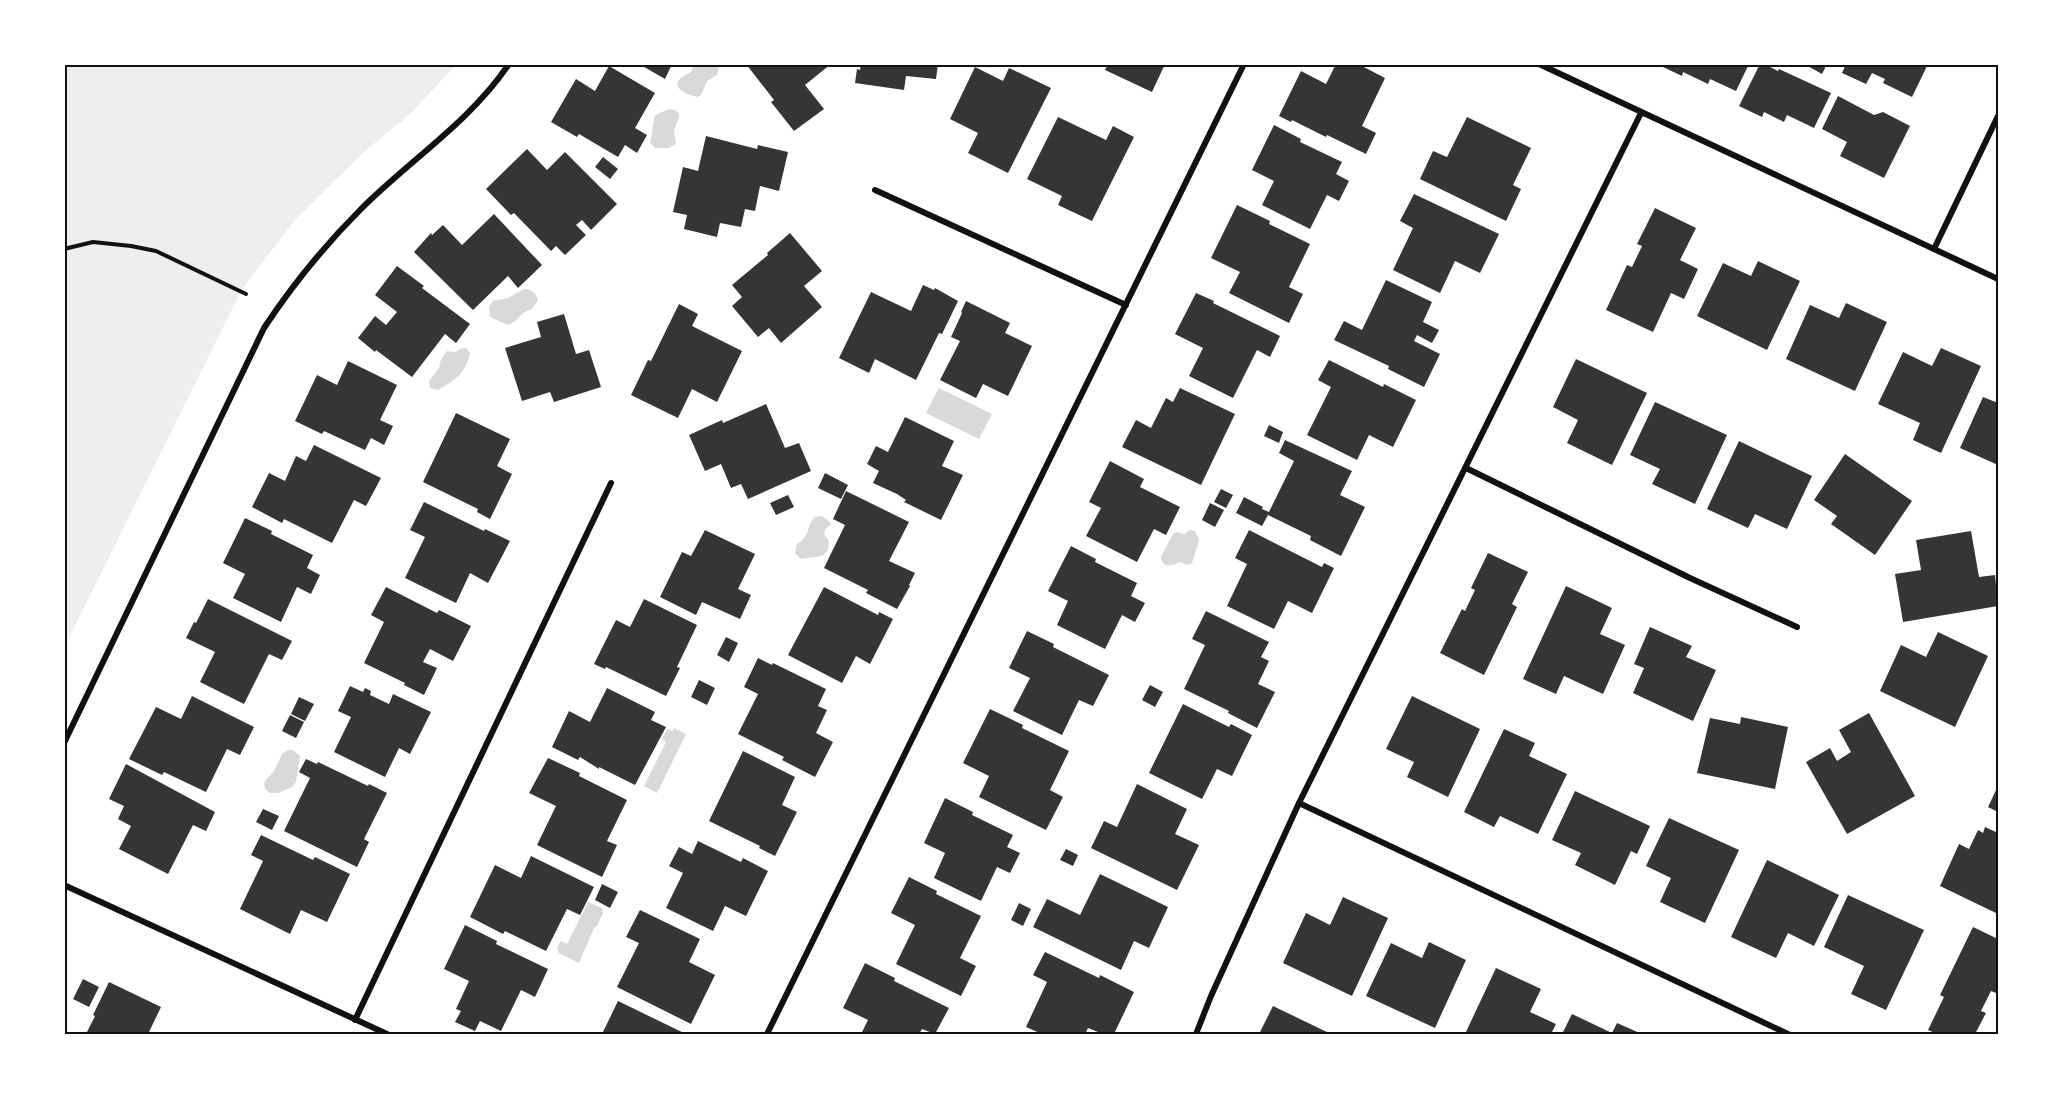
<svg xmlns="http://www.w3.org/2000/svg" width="2063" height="1099" font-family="Cabin,sans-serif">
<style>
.green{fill:#eee}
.water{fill:#d9d9d9}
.building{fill:#353535}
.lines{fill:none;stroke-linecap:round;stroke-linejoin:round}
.path{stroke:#111;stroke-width:4}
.minor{stroke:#111;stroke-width:6}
.neatline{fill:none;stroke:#111;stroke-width:2}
</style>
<rect width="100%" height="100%" fill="#fff"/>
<path class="green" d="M65 65H456L410 114 365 151 295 220 242 289 65 646Z"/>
<g class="water">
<path d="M694 65H718L719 67 717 75 707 81 701 95 697 97C689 95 668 88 682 77 684 75 688 74 691 72Z"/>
<path d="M669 109 675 110 679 113V118L674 130 676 144 668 148H655L650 142C653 135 653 118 655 116 658 113 665 111 669 109Z"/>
<path d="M524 289C532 289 536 293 538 300L532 309C517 314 520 321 508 325L490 317 489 307 493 301 508 298Z"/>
<path d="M462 348H466L470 353C466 373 454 381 438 390L430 388 429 381 439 368 441 359 447 351 455 352Z"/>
<path d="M939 388 992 414 979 439 926 413Z"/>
<path d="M822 516 831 523V525L826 528 824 534 829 541 828 550 822 556 801 559 795 553 797 544C813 534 804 528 815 517Z"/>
<path d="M1190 530 1195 531 1199 540 1192 563 1188 565 1179 562C1172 567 1162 568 1161 557L1173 534 1177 532 1184 534Z"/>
<path d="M674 728 686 734 657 793 644 786 666 742 662 739 667 729 672 731Z"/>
<path d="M288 750H293L300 756 296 782 292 787 278 793H270L265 789 264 782 274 771 282 754Z"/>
<path d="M588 902 602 908 603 913 597 926 594 928 579 963 559 953 557 948 561 941 567 944Z"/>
</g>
<g class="building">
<path d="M639 64H672L665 79Z"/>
<path d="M746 64H831L805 85 824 109 794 131 771 102 774 100Z"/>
<path d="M861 64H938L936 79 906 76 904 90 855 83 857 69 860 70Z"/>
<path d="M1108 64H1165L1152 92 1105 70Z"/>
<path d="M1336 64H1358L1385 78 1362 126 1376 133 1366 154 1327 135 1326 137 1292 120 1291 122 1279 116 1301 71 1326 84Z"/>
<path d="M1664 64H1749L1736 91 1710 79 1708 84 1683 72 1682 76 1663 67Z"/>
<path d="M1760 64H1764L1778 71 1779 69 1831 93 1814 128 1787 115 1784 122 1764 112 1762 117 1739 106Z"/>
<path d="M1804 64H1827L1822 74Z"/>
<path d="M1846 64H1928L1912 97 1883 83 1885 79 1872 73 1866 84 1842 73Z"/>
<path d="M609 66 655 93 635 128 647 135 637 153 625 145 618 157 579 134 577 137 551 122 576 79 595 91Z"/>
<path d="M975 67 1003 81 1009 68 1051 88 1008 173 968 153 978 133 950 119Z"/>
<path d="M1838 96 1874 115 1883 112 1910 126 1884 178 1840 156 1847 142 1822 129Z"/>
<path d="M1058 117 1106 140 1113 126 1134 137 1092 221 1058 205 1062 196 1027 179Z"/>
<path d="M1467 117 1531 148 1513 185 1521 189 1506 221 1420 179 1433 151 1447 157Z"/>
<path d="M1274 125 1301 139 1300 142 1342 162 1336 174 1349 181 1339 201 1327 195 1310 229 1262 205 1274 181 1252 170Z"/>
<path d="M706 136 757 149 758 145 788 152 779 191 760 186 755 211 745 209 741 227 720 223 717 237 684 229 687 215 673 212 683 167 698 171Z"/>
<path d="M527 149 547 170 565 152 617 204 591 230 582 220 576 225 586 235 565 255 556 246 551 251 514 213 511 215 486 189Z"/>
<path d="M603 157 618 169 610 179 595 167Z"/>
<path d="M1414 194 1499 234 1480 273 1455 261 1440 293 1393 270 1413 228 1400 221Z"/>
<path d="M1237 205 1270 221 1269 224 1310 244 1289 287 1303 294 1289 323 1229 293 1240 272 1211 258Z"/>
<path d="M1655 208 1696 228 1680 260 1698 269 1684 299 1671 293 1653 332 1606 310 1627 265 1632 267 1642 246 1637 244Z"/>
<path d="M494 214 542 265 518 288 508 276 473 310 414 252 431 233 432 235 443 225 462 245Z"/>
<path d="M790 233 822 271 804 286 822 307 781 343 769 328 758 337 732 306 742 297 732 285 768 255 767 253Z"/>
<path d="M1758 261 1800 281 1767 350 1697 316 1723 263 1751 276Z"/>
<path d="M397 266 424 286 422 288 470 324 456 343 445 334 412 377 376 350 375 352 358 338 375 316 386 325 397 312 375 295Z"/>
<path d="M1386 280 1432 302 1423 322 1439 330 1432 343 1417 335 1414 341 1440 354 1424 387 1388 369 1389 366 1334 340 1344 321 1362 330Z"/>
<path d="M923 285 934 290 935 288 958 301 942 334 939 333 916 380 875 359 869 373 839 358 871 292 911 311Z"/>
<path d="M1196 293 1214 301 1213 303 1280 336 1270 357 1257 350 1233 398 1189 376 1203 348 1175 334Z"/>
<path d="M966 301 1010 323 1005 333 1032 346 1008 396 983 384 976 398 940 380 960 341 951 337 962 313 961 312Z"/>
<path d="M1846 303 1887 322 1855 391 1786 359 1810 305 1839 318Z"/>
<path d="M679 304 698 314 692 326 742 351 717 402 692 389 678 418 631 395 648 360 651 361Z"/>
<path d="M564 314 576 354 589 350 601 387 554 402 550 392 522 401 505 348 541 337 537 322Z"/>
<path d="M1941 348 1981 366 1941 453 1913 440 1920 423 1878 404 1903 352 1932 366Z"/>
<path d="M1576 359 1647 393 1612 465 1567 443 1578 420 1553 407Z"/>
<path d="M1329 360 1383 387 1384 384 1416 400 1393 447 1369 435 1357 460 1307 435 1331 387 1318 380Z"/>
<path d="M348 361 397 385 380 420 393 426 384 445 371 438 365 450 324 431 322 434 295 421 317 375 337 385Z"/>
<path d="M1180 388 1235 414 1201 485 1122 447 1136 420 1151 428 1166 398 1173 402Z"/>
<path d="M1983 397 1998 403V465L1960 448Z"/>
<path d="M1655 402 1727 435 1695 504 1652 484 1660 469 1630 455Z"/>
<path d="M766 404 785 448 799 443 811 471 748 499 741 484 731 488 721 464 705 471 689 435 722 420 723 423Z"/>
<path d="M456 413 510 439 497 466 512 474 490 519 477 512 478 509 423 482Z"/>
<path d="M905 417 954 441 942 466 963 475 941 520 904 502 906 500 897 494 873 483 879 471 867 464 876 446 888 452Z"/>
<path d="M1269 425 1283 432 1279 443 1264 436Z"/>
<path d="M1285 440 1352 471 1340 495 1365 507 1341 556 1310 540 1311 536 1268 515 1262 526 1236 513 1244 497 1263 507 1262 509 1269 512 1294 461 1279 453Z"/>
<path d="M1739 441 1812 476 1787 529 1755 514 1748 528 1707 509Z"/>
<path d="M314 445 381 478 366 506 354 500 332 543 284 519 282 523 252 507 269 473 285 481 296 456 306 461Z"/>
<path d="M1845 454 1912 501 1875 555 1831 524 1837 516 1814 500Z"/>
<path d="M1110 461 1144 479 1140 487 1180 507 1166 535 1154 529 1137 562 1086 536 1101 508 1089 502Z"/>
<path d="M825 473 848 485 841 499 818 488Z"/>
<path d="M1221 489 1233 495 1226 508 1214 502Z"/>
<path d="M846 491 909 522 889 561 915 573 909 585 910 586 897 609 866 593 868 590 824 568 845 525 833 519Z"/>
<path d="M788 495 794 507 776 515 770 503Z"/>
<path d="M424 502 484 531 485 529 510 541 488 583 470 573 456 603 405 578 425 537 410 530Z"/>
<path d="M1210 503 1224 510 1215 527 1202 520Z"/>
<path d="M245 518 272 531 271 534 313 555 307 568 320 575 311 594 297 587 281 622 233 598 245 574 223 563Z"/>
<path d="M705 530 755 554 738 589 751 595 740 619 702 602 696 615 660 597 682 552 691 556Z"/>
<path d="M1249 530 1322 567 1324 563 1334 568 1312 613 1288 601 1274 629 1227 606 1247 564 1235 558Z"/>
<path d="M1971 531 1979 577 1995 575 1998 606 1903 622 1895 574 1921 570 1916 540Z"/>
<path d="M1071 546 1096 559 1095 562 1137 583 1131 596 1145 603 1135 622 1122 615 1105 649 1057 625 1068 601 1048 591Z"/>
<path d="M1488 553 1528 572 1512 604 1517 607 1484 675 1440 653 1462 609 1465 611 1475 590 1471 588Z"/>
<path d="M1566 586 1612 608 1600 634 1625 645 1603 694 1564 676 1556 694 1523 679Z"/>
<path d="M386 587 437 613 439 610 471 626 453 661 430 649 423 662 437 668 424 695 404 685 405 683 364 663 384 622 371 615Z"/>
<path d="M824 587 878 615 879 612 893 619 870 664 856 656 842 683 788 655Z"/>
<path d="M208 599 292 641 282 660 269 654 244 704 200 682 215 652 186 638 194 622 196 623Z"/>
<path d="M644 599 697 625 677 667 680 668 666 696 606 667 605 669 594 664 616 620 630 627Z"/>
<path d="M1206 611 1269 642 1261 657 1269 661 1258 684 1275 692 1257 728 1228 713 1229 711 1184 689 1205 645 1192 639Z"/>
<path d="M1650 627 1692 646 1686 657 1716 670 1693 721 1633 693 1644 668 1634 664Z"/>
<path d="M1027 631 1054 644 1053 647 1109 675 1093 706 1079 700 1062 735 1013 711 1030 678 1009 668Z"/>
<path d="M1938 632 1988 656 1955 727 1880 691 1901 645 1926 657Z"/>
<path d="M726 637 738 643 729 662 717 655Z"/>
<path d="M758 658 772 665 773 663 826 689 818 706 827 710 816 733 833 742 815 777 782 760 784 757 738 734 758 694 744 687Z"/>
<path d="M699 680 715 688 707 705 691 697Z"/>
<path d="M1150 685 1163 692 1155 707 1142 700Z"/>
<path d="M350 686 363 692 365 688 371 691 370 695 389 704 393 694 431 712 410 754 399 748 385 777 334 752 351 717 338 711Z"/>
<path d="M607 688 655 712 651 720 666 727 635 785 599 767V769L580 757 578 760 552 747 569 711 590 722Z"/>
<path d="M192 696 254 727 240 755 227 749 206 792 164 772 162 775 129 759 156 707 181 719Z"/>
<path d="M1412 696 1480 729 1448 797 1407 777 1414 762 1386 749Z"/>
<path d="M299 697 314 704 305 721 291 714Z"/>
<path d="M1183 704 1229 727 1231 724 1252 735 1232 776 1217 769 1202 799 1149 773Z"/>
<path d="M990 709 1023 725 1022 728 1069 751 1050 790 1063 797 1046 830 979 797 989 776 963 763Z"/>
<path d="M1869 713 1915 796 1847 834 1806 762 1830 748 1837 761 1851 752 1839 730Z"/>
<path d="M290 715 304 722 296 738 282 731Z"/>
<path d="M1741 717 1788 727 1775 789 1697 773 1710 718 1740 724Z"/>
<path d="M1504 729 1535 743 1529 756 1567 774 1538 834 1500 816 1494 827 1464 812Z"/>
<path d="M743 751 795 777 782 805 797 812 775 856 759 848 760 846 709 821Z"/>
<path d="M548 758 580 773 579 776 627 800 607 841 617 845 602 877 537 845 556 806 529 793Z"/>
<path d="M306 759 317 764 318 762 368 786 369 784 387 793 364 839 369 842 357 867 284 831 310 778 299 772Z"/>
<path d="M126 764 215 812 206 831 193 825 168 874 119 849 131 826 118 819 124 806 109 799Z"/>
<path d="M1137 784 1187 809 1175 834 1199 845 1177 890 1091 848 1104 821 1117 827Z"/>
<path d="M1998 786V812L1988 807Z"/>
<path d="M1575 791 1650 826 1637 854 1631 851 1615 885 1575 865 1581 853 1552 840Z"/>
<path d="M945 798 973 812 972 815 1013 835 1007 847 1020 853 1010 873 997 867 981 901 934 878 945 853 924 843Z"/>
<path d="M263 809 279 816 272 830 256 822Z"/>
<path d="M1669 818 1739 850 1705 923 1660 902 1671 878 1646 866Z"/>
<path d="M1985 827 1998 833V914L1940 886 1959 844 1969 849 1978 830 1983 833Z"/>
<path d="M261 835 313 860 315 857 350 874 327 922 301 910 290 934 240 909 263 861 251 855Z"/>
<path d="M698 841 741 862 743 858 768 871 746 916 725 906 713 931 666 908 683 873 669 866 679 847 692 854Z"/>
<path d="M1066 849 1078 855 1073 866 1060 860Z"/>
<path d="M531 856 594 887 580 915 567 909 546 951 505 931 503 934 470 917 495 865 521 878Z"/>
<path d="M1767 860 1839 895 1814 946 1788 933 1776 958 1731 937Z"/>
<path d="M1100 874 1168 907 1149 948 1134 941 1121 970 1033 927 1047 899 1080 915Z"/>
<path d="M909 877 937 891 936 894 981 916 960 958 976 966 961 996 896 964 915 925 891 913Z"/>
<path d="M602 884 618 892 610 908 595 900Z"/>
<path d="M1848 895 1924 930 1886 1010 1851 994 1864 966 1824 947Z"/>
<path d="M1343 897 1388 918 1352 996 1283 963 1306 913 1330 925Z"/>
<path d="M1019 903 1031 909 1023 926 1011 920Z"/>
<path d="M640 910 700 939 689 962 715 975 691 1024 617 987 639 943 626 937Z"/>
<path d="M465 925 497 941 496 944 548 969 535 997 521 990 501 1031 480 1021 475 1031 455 1022 461 1011 456 1009 469 981 444 969Z"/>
<path d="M1973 927 1998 939V988L1996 993 1991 991 1981 1011 1986 1013 1975 1034H1937L1928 1030 1944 997 1940 995Z"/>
<path d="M1429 942 1466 960 1435 1028 1366 996 1391 943 1422 958Z"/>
<path d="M1045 952 1099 978 1100 975 1134 992 1114 1034H1103L1088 1028 1085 1034H1042L1026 1027 1047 982 1033 975Z"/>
<path d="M865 963 895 978 894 981 949 1008 935 1034 922 1029 919 1034H861L868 1020 843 1008Z"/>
<path d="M1496 968 1541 989 1530 1012 1556 1024 1551 1034H1465Z"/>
<path d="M83 979 99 987 89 1007 73 999Z"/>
<path d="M109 982 161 1007 149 1032 154 1034H86L95 1016 93 1015Z"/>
<path d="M618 1001 686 1034H602Z"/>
<path d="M1273 1006 1331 1034H1259Z"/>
<path d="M1572 1014 1612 1033 1617 1023 1642 1034H1562Z"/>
</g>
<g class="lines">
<path class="path" d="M64 249 93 242 131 246 156 251 246 294"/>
<g class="minor">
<path d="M1539 64 1998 279"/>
<path d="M875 190 1126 305"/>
<path d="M1934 249 1998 116"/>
<path d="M1466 468 1690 578 1797 627"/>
<path d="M64 743 264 328C293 284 325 245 362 208 410 160 470 122 509 64"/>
<path d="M1299 803 1788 1034"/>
<path d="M64 885 387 1034"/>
<path d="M355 1020 611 483"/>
<path d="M767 1034 1244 64"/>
<path d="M1196 1034 1211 996 1299 803 1641 113"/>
</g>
</g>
<rect width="2063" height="1099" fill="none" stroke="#ffffff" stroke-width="132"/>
<rect x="66" y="66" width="1931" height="967" class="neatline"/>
</svg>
